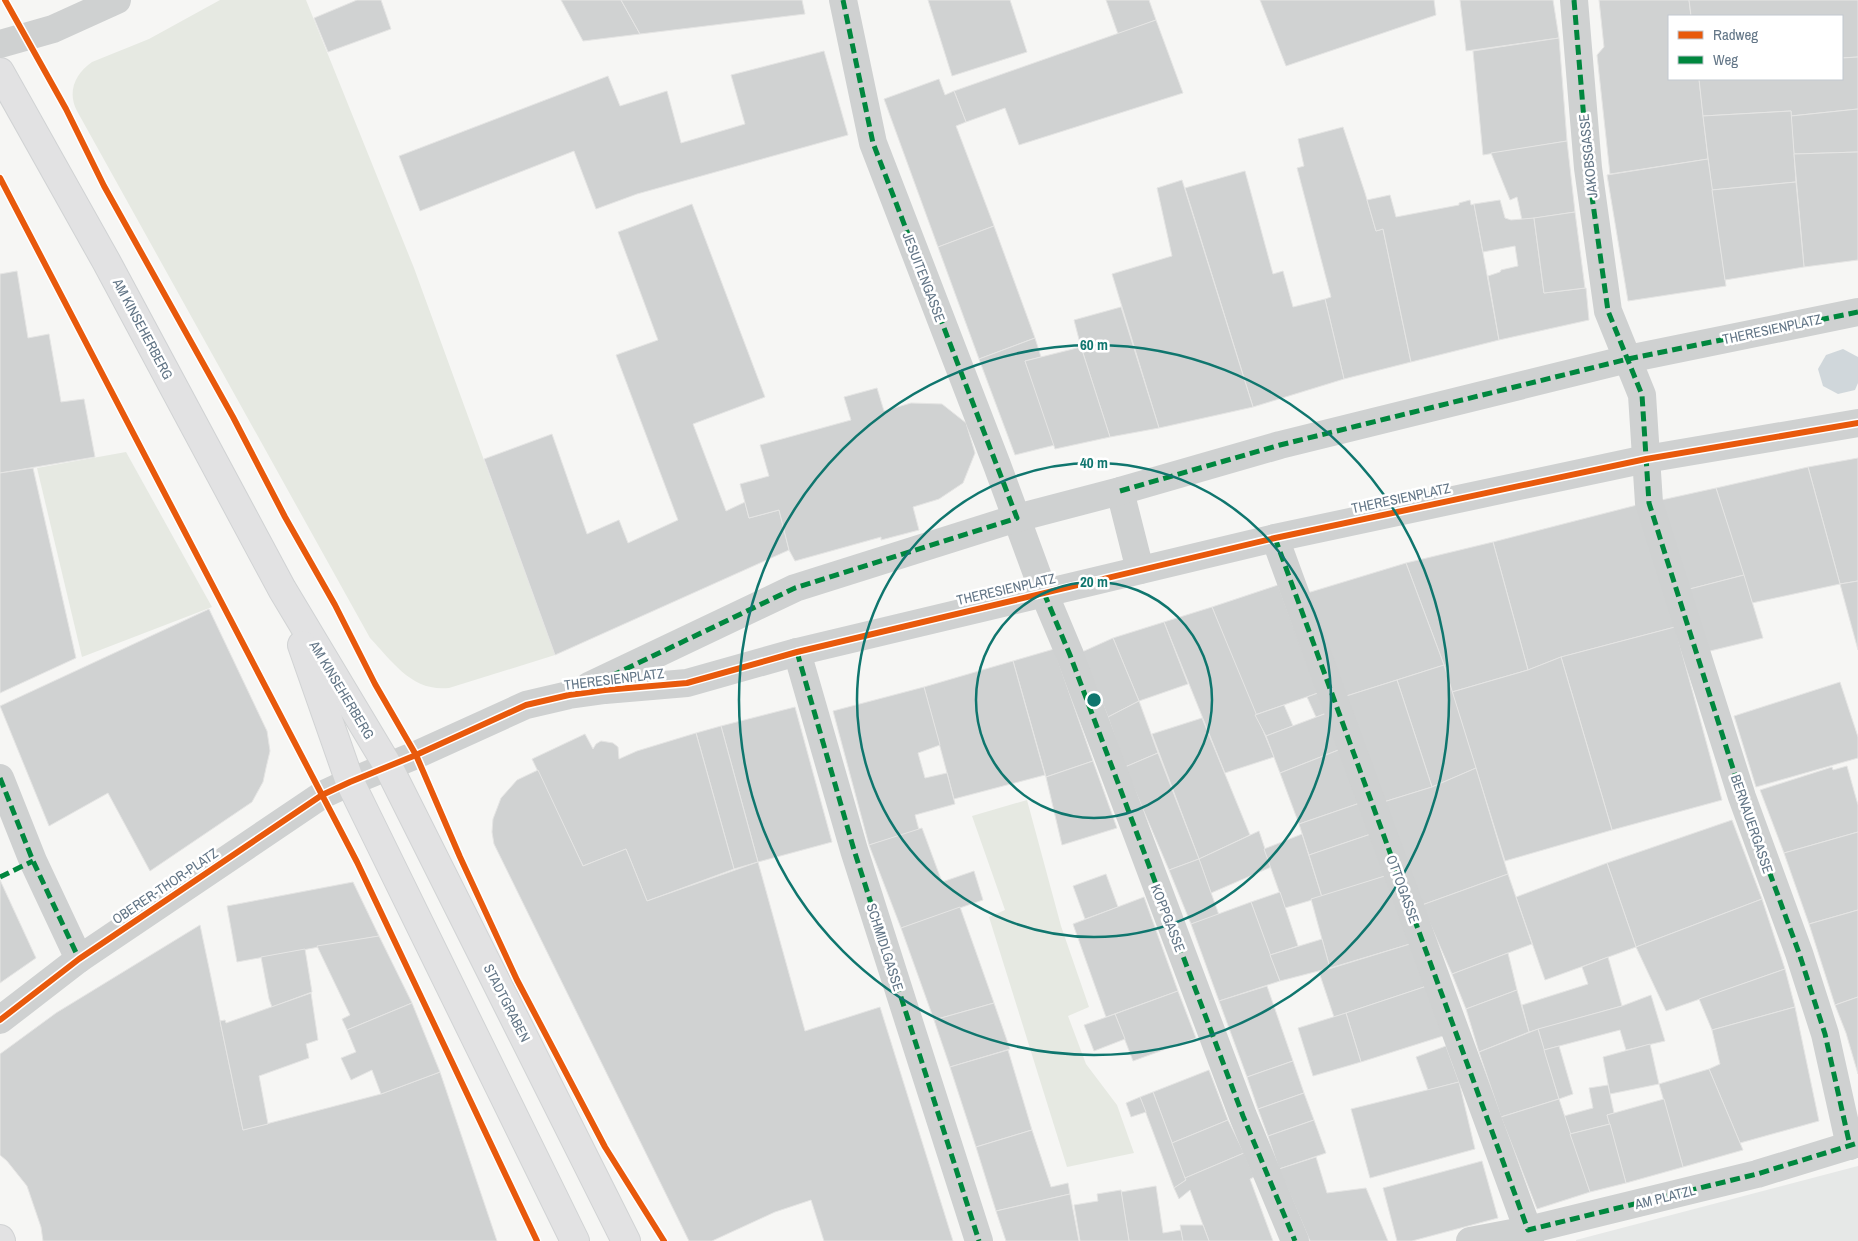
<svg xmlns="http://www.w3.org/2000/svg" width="1858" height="1241" font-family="'Archivo Narrow',sans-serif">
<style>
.built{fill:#e6e8e7}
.green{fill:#e6e9e2}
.water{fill:#d0d7db}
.building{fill:#d0d2d2;stroke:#e5e5e4}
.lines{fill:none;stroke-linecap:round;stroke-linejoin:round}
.secondary-casing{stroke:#d1d3d4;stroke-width:30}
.street{stroke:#cfd1d1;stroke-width:28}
.secondary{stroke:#e2e2e3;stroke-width:28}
.quiet{stroke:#00873e;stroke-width:5;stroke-dasharray:10 5;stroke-linecap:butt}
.cycleway-casing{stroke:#fff;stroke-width:9}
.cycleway{stroke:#e8590c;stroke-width:6}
.ring{fill:none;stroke:#0f766e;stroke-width:2.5}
.labels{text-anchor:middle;stroke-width:5;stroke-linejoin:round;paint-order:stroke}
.street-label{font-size:14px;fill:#637687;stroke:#fff}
.centre{fill:#0f766e;stroke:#fff;stroke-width:2.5}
.ring-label{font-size:15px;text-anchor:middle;font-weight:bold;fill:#0f766e;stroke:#fff;stroke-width:5;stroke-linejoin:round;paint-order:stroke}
</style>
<rect width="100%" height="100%" fill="#f6f6f4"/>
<path class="built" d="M1858 1166V1241H1576V1240Z"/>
<g class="green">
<path d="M220 0H306L414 268 555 655 449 688C412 692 393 662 370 638L77 111C67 92 75 74 92 62L149 39Z"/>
<path d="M126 452 212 607 82 657 37 468Z"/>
<path d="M1027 800 1061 926 1089 1007 1068 1016 1086 1064 1117 1105 1134 1153 1067 1167 989 917 1005 910 972 816Z"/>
</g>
<path class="water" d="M1843 349 1858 357V383L1855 390 1838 394 1823 386 1818 369 1826 355Z"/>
<g class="building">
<path d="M357 0H381L391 29 328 52 314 18Z"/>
<path d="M561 0H621L640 34 583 41Z"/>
<path d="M621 0H802L805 14 640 34Z"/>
<path d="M928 0H1010L1027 52 952 76Z"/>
<path d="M1106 0H1149L1156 20 1118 34Z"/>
<path d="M1260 0H1434L1436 15 1286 66Z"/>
<path d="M1460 0H1553L1559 38 1466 51Z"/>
<path d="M1599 0H1689L1691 16H1669V79H1699L1708 159 1610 174 1597 55 1604 47Z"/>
<path d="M1689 0H1858V57L1842 58V16H1691Z"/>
<path d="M1156 20 1183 93 1019 145 1005 108 966 122 954 91Z"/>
<path d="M1559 38 1567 141 1483 155 1473 51Z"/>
<path d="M824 51 848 135 637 194 596 209 574 151 420 211 399 156 608 76 620 106 667 91 681 143 745 124 731 75Z"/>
<path d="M1858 57V109L1791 116V111L1703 116 1699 79H1842V58Z"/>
<path d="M939 79 945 95 954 91 966 122 956 126 994 226 938 247 884 99Z"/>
<path d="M1858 109V152L1794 154 1791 116Z"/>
<path d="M1791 111 1796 182 1712 190 1703 116Z"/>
<path d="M1343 127 1365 193 1376 231 1383 229 1411 362 1344 379 1325 299 1331 297 1297 168 1304 166 1298 139Z"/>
<path d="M1567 141 1575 212 1522 220 1517 197 1510 200 1491 153Z"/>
<path d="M1858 152V260L1804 267 1794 154Z"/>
<path d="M1708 159 1726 286 1628 301 1607 175Z"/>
<path d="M1245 171 1273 274 1283 271 1293 307 1325 299 1344 379 1253 407 1185 188Z"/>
<path d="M1182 180 1253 407 1159 428 1112 274 1172 256 1157 188Z"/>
<path d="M1796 182 1804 267 1725 280 1712 190Z"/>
<path d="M1390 195 1396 217 1459 205V203L1470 200 1471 205 1474 204 1499 340 1411 362 1383 229 1376 231 1367 200Z"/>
<path d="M1500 200 1505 218 1511 220 1534 218 1544 293 1586 288 1589 320 1499 340 1488 276 1500 272 1501 270 1518 266 1515 246 1483 252 1474 204Z"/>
<path d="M692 204 765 397 693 424 726 511 745 502 749 518 779 510 789 550 555 655 484 459 552 434 587 534 619 520 628 543 678 520 616 355 658 340 618 232Z"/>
<path d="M1575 212 1585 288 1544 293 1534 218Z"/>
<path d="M994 226 1035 338 979 359 938 247Z"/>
<path d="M17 271 28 338 49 334 61 402 84 399 95 457 0 473V274Z"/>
<path d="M1121 307 1159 428 1110 437 1081 347 1074 320Z"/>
<path d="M1035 338 1041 357 1025 361 1055 445 1015 455 979 359Z"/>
<path d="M1081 347 1110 437 1055 449 1025 361Z"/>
<path d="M877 388 884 411 911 403 942 404 966 423 975 453 963 483 939 499 913 507 919 530 881 540V537L795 561 789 550 779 510 749 518 740 484 769 476 760 445 851 420 844 397Z"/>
<path d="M1858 458V581L1840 584 1808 467Z"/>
<path d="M1808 467 1840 584 1752 603 1716 488Z"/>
<path d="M33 468 76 658 0 693V473Z"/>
<path d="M1716 488 1744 575 1682 591 1657 501Z"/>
<path d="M1637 505 1675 627 1561 657 1528 670 1493 542Z"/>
<path d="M1493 542 1528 670 1452 692 1444 665 1406 563Z"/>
<path d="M1406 563 1444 665 1340 698 1304 594Z"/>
<path d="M1744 575 1763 638 1702 653 1682 591Z"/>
<path d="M1858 581V650L1840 584Z"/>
<path d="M1278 585 1318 693 1255 715 1212 607Z"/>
<path d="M1212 607 1274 757 1225 773 1164 622Z"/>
<path d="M209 609 267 731 270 751 266 768 263 782 252 802 150 871 108 793 49 826 0 706Z"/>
<path d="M1164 622 1188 684 1139 701 1113 638Z"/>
<path d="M1675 627 1722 800 1612 830 1561 657Z"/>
<path d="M1113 638 1139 701 1108 717 1082 652Z"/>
<path d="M1054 649 1093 761 1046 777 1013 661Z"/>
<path d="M1561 657 1612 830 1505 861 1452 692 1528 670Z"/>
<path d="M1013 661 1045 775 954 799 924 687Z"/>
<path d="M1444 665 1476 768 1432 787 1397 680Z"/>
<path d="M1397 680 1432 787 1377 804 1340 698Z"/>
<path d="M1840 682 1858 737V758L1756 787 1734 716Z"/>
<path d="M924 687 940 745 918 753 925 778 947 773 955 804 915 815 919 830 869 845 833 711Z"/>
<path d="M1318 693 1327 713 1316 717 1307 697Z"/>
<path d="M1139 701 1158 753 1125 767 1108 717Z"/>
<path d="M1284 705 1293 726 1266 736 1255 715Z"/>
<path d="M795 707 832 842 758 862 721 726Z"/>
<path d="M1327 713 1341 749 1280 773 1266 736Z"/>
<path d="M1202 718 1250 835 1199 859 1152 734Z"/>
<path d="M721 726 758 862 734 869 696 733Z"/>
<path d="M696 733 734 869 647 901 626 849 583 866 532 759 585 734 593 749 596 744 601 741 613 743 618 747 619 759 637 751Z"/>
<path d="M1341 749 1360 803 1299 824 1280 773Z"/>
<path d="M1158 753 1199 859 1169 870 1125 767Z"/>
<path d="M1093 761 1117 828 1062 845 1046 777Z"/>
<path d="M1847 766 1858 805V832L1784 853 1760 790 1832 767 1833 770Z"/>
<path d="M1476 768 1508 874 1422 905 1377 804 1432 787Z"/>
<path d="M538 770 583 866 626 849 647 901 758 862 805 1031 880 1007 953 1241H824L811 1200 775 1212 712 1241H689L494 844 492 832 493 819 501 798 517 780Z"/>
<path d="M1360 803 1371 834 1309 855 1299 824Z"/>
<path d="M1732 820 1762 899 1636 947 1607 863Z"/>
<path d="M922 828 942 882 974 871 983 900 901 928 869 845Z"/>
<path d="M1259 831 1271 867 1211 893 1199 859Z"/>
<path d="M1858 832V910L1809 924 1784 853Z"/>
<path d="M1302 834 1322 897 1285 908 1264 849Z"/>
<path d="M1371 834 1388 875 1322 897 1309 855Z"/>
<path d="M1199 859 1219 915 1191 924 1169 870Z"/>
<path d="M1607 863 1636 947 1545 980 1516 897Z"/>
<path d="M1106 874 1118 907 1085 919 1073 886Z"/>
<path d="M1508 874 1532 944 1452 974 1422 905Z"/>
<path d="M1388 875 1410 944 1330 968 1311 899Z"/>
<path d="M0 880 36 958 0 983Z"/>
<path d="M353 882 379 936 237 962 227 906Z"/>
<path d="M1280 892 1298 946 1270 955 1251 902Z"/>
<path d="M1144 897 1178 991 1106 1017 1073 924Z"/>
<path d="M1762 899 1785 969 1666 1011 1636 947Z"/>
<path d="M1251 902 1280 981 1219 1001 1191 924Z"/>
<path d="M960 907 994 1003 934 1020 901 928Z"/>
<path d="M1858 910V997L1835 1005 1809 924Z"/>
<path d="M200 925 243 1130 381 1094 440 1072 497 1241H43L41 1227 27 1186 7 1161 0 1155V1054L56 1013Z"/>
<path d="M379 936 412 1003 347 1030 342 1019 350 1015 317 946Z"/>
<path d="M1322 939 1330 968 1280 981 1270 955Z"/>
<path d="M1410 944 1427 986 1334 1017 1319 972Z"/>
<path d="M305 949 312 992 272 1007 269 999 261 957Z"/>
<path d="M1508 953 1517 990 1466 1009 1452 974Z"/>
<path d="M1608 957 1622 1006 1529 1032 1522 1005 1588 984 1582 967Z"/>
<path d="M1785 969 1795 1007 1712 1030 1699 999Z"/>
<path d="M1267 986 1293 1061 1247 1077 1219 1001Z"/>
<path d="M1427 986 1443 1036 1361 1062 1346 1013Z"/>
<path d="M1517 990 1529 1032 1479 1052 1466 1009Z"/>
<path d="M1178 991 1196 1038 1133 1061 1115 1014Z"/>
<path d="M311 993 318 1040 306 1044 309 1058 259 1076 268 1124 243 1130 220 1021 225 1020 226 1023Z"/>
<path d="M1651 995 1665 1041 1626 1050 1620 1030 1544 1050 1538 1029 1622 1006Z"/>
<path d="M1858 997V1074L1846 1033 1835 1005Z"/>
<path d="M412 1003 440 1072 381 1094 372 1070 351 1080 341 1058 356 1052 347 1030Z"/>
<path d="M994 1003 1010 1049 950 1067 934 1020Z"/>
<path d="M1795 1007 1819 1121 1740 1143 1709 1069 1720 1064 1712 1030Z"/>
<path d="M1346 1013 1361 1062 1313 1076 1298 1028Z"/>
<path d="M1115 1014 1125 1039 1094 1051 1084 1025Z"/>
<path d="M1538 1029 1559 1099 1501 1117 1479 1052Z"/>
<path d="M1650 1044 1659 1084 1610 1094 1603 1057Z"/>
<path d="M1446 1046 1459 1082 1428 1090 1416 1057Z"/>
<path d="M1559 1046 1573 1094 1559 1099 1544 1050Z"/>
<path d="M1008 1050 1032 1130 976 1147 950 1067Z"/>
<path d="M1293 1061 1304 1093 1258 1109 1247 1077Z"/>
<path d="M1709 1069 1743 1150 1683 1167 1659 1084Z"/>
<path d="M1209 1070 1228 1120 1172 1143 1153 1092Z"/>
<path d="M1459 1082 1475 1149 1370 1178 1351 1109Z"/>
<path d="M1608 1085 1614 1113 1607 1115 1610 1124 1570 1134 1564 1116 1593 1108 1589 1088Z"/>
<path d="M1153 1092 1186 1180 1174 1188 1140 1097Z"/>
<path d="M1304 1093 1314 1120 1268 1136 1258 1109Z"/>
<path d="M1140 1097 1146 1112 1131 1117 1126 1103Z"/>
<path d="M1559 1099 1590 1192 1537 1209 1501 1117Z"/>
<path d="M1664 1099 1683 1167 1626 1183 1607 1115Z"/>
<path d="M1228 1120 1244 1153 1185 1178 1172 1143Z"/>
<path d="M1314 1120 1326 1153 1279 1169 1268 1136Z"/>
<path d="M1610 1124 1626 1183 1590 1192 1570 1134Z"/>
<path d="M1032 1130 1051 1187 1068 1183 1070 1194 996 1211 976 1147Z"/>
<path d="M1244 1153 1254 1177 1250 1179 1273 1241H1209L1190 1190 1179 1199 1174 1188 1186 1180 1185 1178Z"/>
<path d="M1316 1157 1327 1193 1366 1188 1388 1241H1310L1279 1169Z"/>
<path d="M1482 1161 1498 1218 1412 1241H1397L1383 1188Z"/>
<path d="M1156 1186 1163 1233 1181 1230 1183 1241H1129L1121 1192Z"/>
<path d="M1121 1190 1129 1241H1080L1074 1205 1098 1201 1097 1194Z"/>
<path d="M1070 1194 1079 1241H1006L996 1211Z"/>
<path d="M1180 1225H1203L1209 1241H1183Z"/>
</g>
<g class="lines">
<defs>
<g id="secondary">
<path d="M0 72 106 261 282 589 388 766 626 1241"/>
<path d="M302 645 350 782 575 1241"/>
<path d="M0 1239 1 1241"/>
</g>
</defs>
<use href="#secondary" class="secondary-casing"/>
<g class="street">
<path d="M843 0 873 143 997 465 1044 593 1070 655 1243 1116 1295 1241"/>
<path d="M1574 0 1588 168 1608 311 1642 395 1649 503 1742 797 1799 953 1825 1034 1850 1146"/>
<path d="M0 44 53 29 117 0"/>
<path d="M1120 491 1140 570"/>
<path d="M1275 538 1528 1230 1530 1241"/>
<path d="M797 652 854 850 979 1241"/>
<path d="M589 686 795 588 1017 518 1120 491 1280 445 1628 359 1858 312"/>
<path d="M0 778 33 861 79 959"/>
<path d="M0 1020 79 959 322 795 350 782 416 755 526 705 569 695 605 690 687 683 797 652 1275 538 1646 459 1858 423"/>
<path d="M1470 1241 1528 1230 1757 1174 1858 1143"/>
</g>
<use href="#secondary" class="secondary"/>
<g class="quiet">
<path d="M1574 0 1588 168 1608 311 1642 395 1649 503 1742 797 1799 953 1825 1034 1850 1146"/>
<path d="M1120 491 1280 445 1628 359 1858 312"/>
<path d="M1275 538 1528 1230 1757 1174 1858 1143"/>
<path d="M1044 593 1070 655 1243 1116 1295 1241"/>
<path d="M797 652 854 850 979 1241"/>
<path d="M584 689 795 588 1017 518 873 143 843 0"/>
<path d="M0 778 33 861 79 959"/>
<path d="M0 877 33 861"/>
</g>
<defs>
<g id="cycleway">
<path d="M5 0 66 109 104 186 233 417 285 517 335 605 375 684 416 755 460 857 517 980 605 1147 664 1241"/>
<path d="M0 178 357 862 537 1241"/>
<path d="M0 1020 79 959 322 795 350 782 416 755 526 705 569 695 605 690 687 683 797 652 1275 538 1646 459 1858 423"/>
</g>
</defs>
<use href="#cycleway" class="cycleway-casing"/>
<use href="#cycleway" class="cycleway"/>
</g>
<g class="ring">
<circle cx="1094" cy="700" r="118"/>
<circle cx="1094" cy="700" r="237"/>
<circle cx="1094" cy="700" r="355"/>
</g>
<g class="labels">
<g class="street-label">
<text transform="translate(1588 156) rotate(-96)" y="5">JAKOBSGASSE</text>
<text transform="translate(924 277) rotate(69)" y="5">JESUITENGASSE</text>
<text transform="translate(143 329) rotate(62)" y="5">AM KINSEHERBERG</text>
<text transform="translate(1772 329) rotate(-12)" y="5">THERESIENPLATZ</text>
<text transform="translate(1401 498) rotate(-12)" y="5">THERESIENPLATZ</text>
<text transform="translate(1006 589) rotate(-13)" y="5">THERESIENPLATZ</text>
<text transform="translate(614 679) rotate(-7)" y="5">THERESIENPLATZ</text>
<text transform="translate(342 690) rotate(59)" y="5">AM KINSEHERBERG</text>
<text transform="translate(1752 824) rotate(71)" y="5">BERNAUERGASSE</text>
<text transform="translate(165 886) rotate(-34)" y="5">OBERER-THOR-PLATZ</text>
<text transform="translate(1403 889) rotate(70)" y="5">OTTOGASSE</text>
<text transform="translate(1168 918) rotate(69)" y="5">KOPPGASSE</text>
<text transform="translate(885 947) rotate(72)" y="5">SCHMIDLGASSE</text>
<text transform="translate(507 1003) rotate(63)" y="5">STADTGRABEN</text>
<text transform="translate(1665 1197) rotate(-14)" y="5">AM PLATZL</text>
</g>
</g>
<circle cx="1094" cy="700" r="8" class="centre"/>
<g class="ring-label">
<text x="1094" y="350">60 m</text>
<text x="1094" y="468">40 m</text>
<text x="1094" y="587">20 m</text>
</g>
<rect x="1668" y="15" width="175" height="65" fill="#ffffff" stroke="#c1c8cf"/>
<rect x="1678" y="31" width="25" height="8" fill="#e8590c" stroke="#c1c8cf"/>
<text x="1713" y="40" font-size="15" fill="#637687">Radweg</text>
<rect x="1678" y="56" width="25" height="8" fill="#00873e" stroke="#c1c8cf"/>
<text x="1713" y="65" font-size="15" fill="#637687">Weg</text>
</svg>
